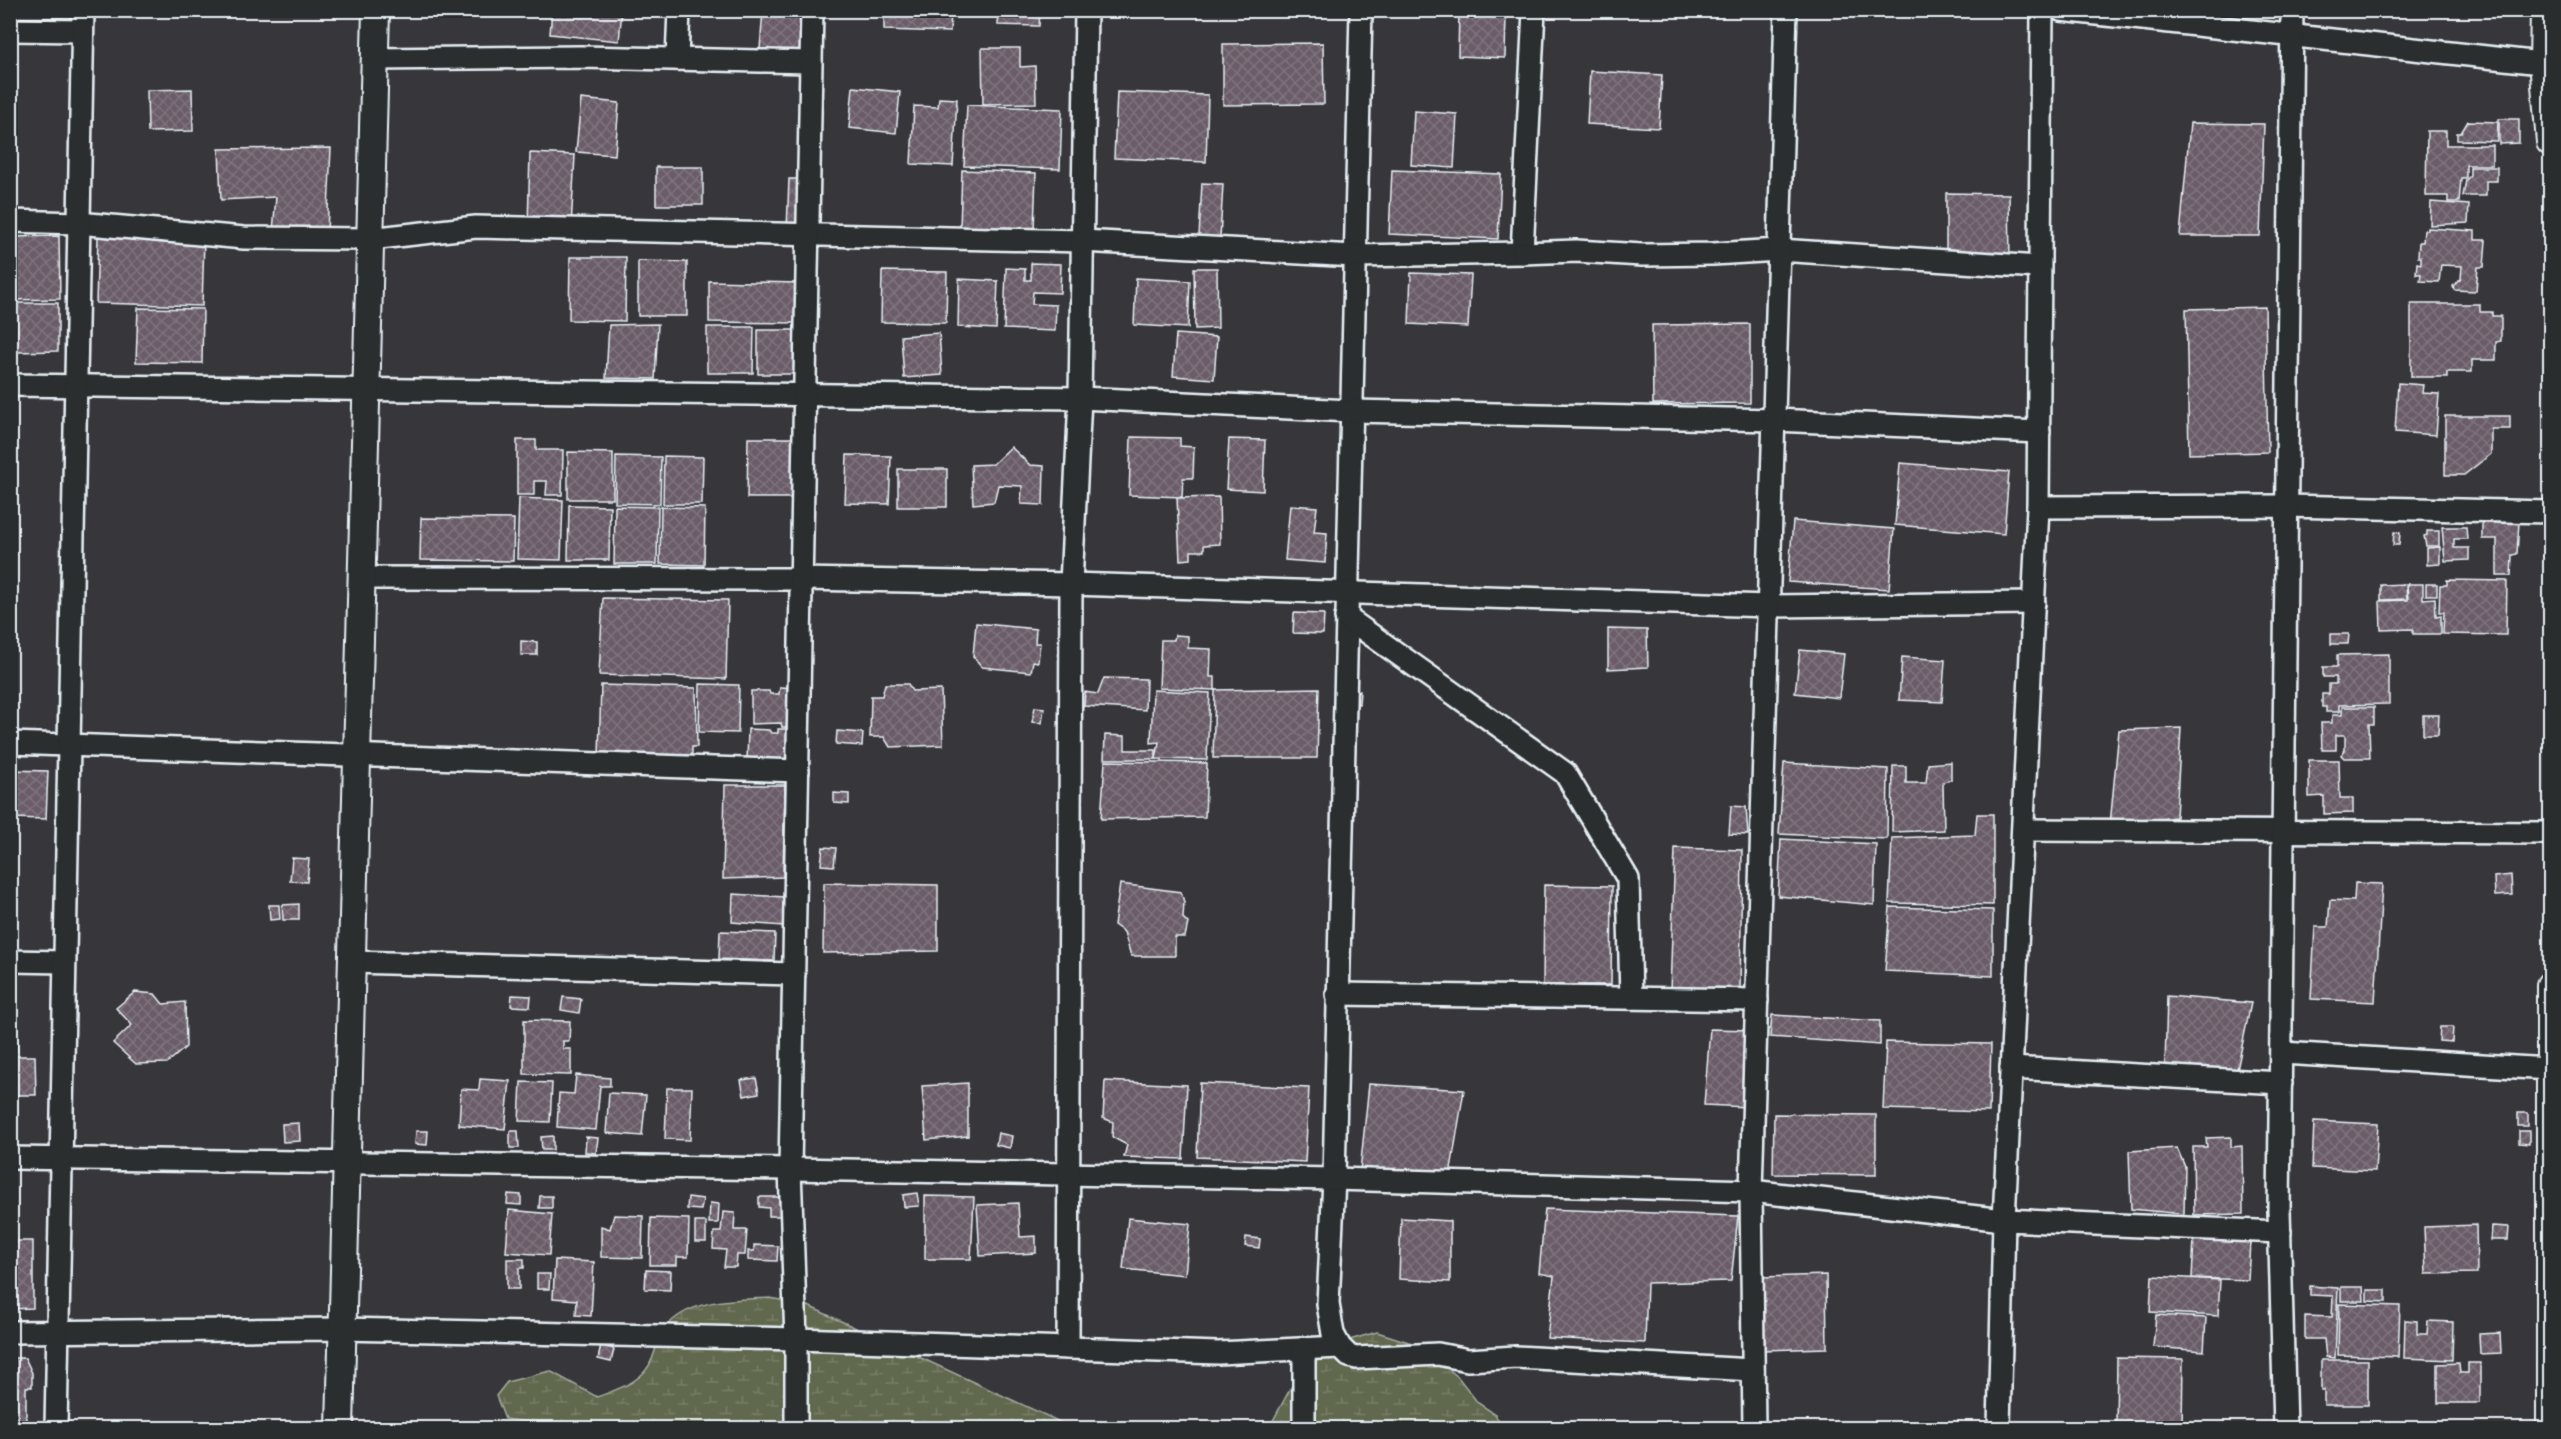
<svg xmlns="http://www.w3.org/2000/svg" width="2561" height="1439" font-family="Pangolin,sans-serif">
<style>
.wetland{fill:url(#wetland-marsh);stroke:#a4aca2;stroke-width:1.5}
.building{fill:url(#building-cross-hatch);stroke:#e8f1f8;stroke-width:1.5}
.lines{fill:none;stroke-linecap:round;stroke-linejoin:round}
.minor-casing{stroke:#e8f1f8;stroke-width:26}
.tertiary-casing{stroke:#e8f1f8;stroke-width:30}
.minor{stroke:#2a2d2e;stroke-width:21}
.tertiary{stroke:#2a2d2e;stroke-width:26}
</style>
<defs>
<pattern id="wetland-marsh" width="20" height="14" patternUnits="userSpaceOnUse" patternTransform="scale(1.5)"><rect width="20" height="14" fill="#61674d"/><path d="M1 5h8M5 5V1M11 12h8M15 12V8" fill="none" stroke="#787d67"/></pattern>
<pattern id="building-cross-hatch" width="8" height="8" patternUnits="userSpaceOnUse" patternTransform="scale(1.5)"><rect width="8" height="8" fill="#6a5c68"/><path d="M0 0l8 8M0 8l8-8" fill="none" stroke="#7f747e"/></pattern>
</defs>
<rect width="100%" height="100%" fill="#37363a"/>
<filter id="ink" filterUnits="userSpaceOnUse"><feTurbulence type="fractalNoise" baseFrequency=".0167" numOctaves="2"/><feDisplacementMap in="SourceGraphic" scale="12" xChannelSelector="R" yChannelSelector="G"/><feConvolveMatrix kernelMatrix="1 2 1 2 8 2 1 2 1" color-interpolation-filters="sRGB"/></filter>
<g filter="url(#ink)">
<g class="wetland">
<path d="M769 1298 804 1304 1073 1428H610C576 1421 540 1425 505 1419L496 1396 507 1382 550 1371 597 1397C618 1389 644 1382 652 1359 656 1350 658 1336 665 1328 690 1298 734 1300 769 1298Z"/>
<path d="M1377 1332 1421 1346 1458 1377 1478 1403 1495 1414 1502 1428H1269L1302 1367 1339 1343Z"/>
</g>
<g class="building">
<path d="M33 10H62L61 13Z"/>
<path d="M552 10H622L619 41 550 34Z"/>
<path d="M763 10H804L800 52 760 49Z"/>
<path d="M884 10H951L950 32 884 30Z"/>
<path d="M999 10H1040L1039 26 998 25Z"/>
<path d="M1459 11 1506 13 1505 58 1458 56Z"/>
<path d="M1323 43 1324 104 1223 105V44Z"/>
<path d="M982 48H1020V67L1035 66 1036 103 983 104Z"/>
<path d="M1590 71 1662 75 1659 128 1587 124Z"/>
<path d="M853 87 900 92 896 133 849 128Z"/>
<path d="M192 89 193 131 148 132 147 90Z"/>
<path d="M1117 92 1208 95 1206 162 1114 158Z"/>
<path d="M939 98 957 99 953 166 911 164 914 106 938 107Z"/>
<path d="M581 99 619 103 615 155 576 152Z"/>
<path d="M967 105 1062 109 1060 169 964 166Z"/>
<path d="M1414 111 1457 114 1454 168 1411 165Z"/>
<path d="M2499 119H2519V143L2499 144Z"/>
<path d="M2468 121 2498 122 2497 141 2457 140V133H2461Z"/>
<path d="M2190 123 2264 124 2260 236H2180Z"/>
<path d="M2427 131H2446V145H2492V165H2466V178H2461L2459 202H2448V196H2426Z"/>
<path d="M331 148 327 232 273 231 276 197 221 200 219 149Z"/>
<path d="M530 153 575 155 571 227 528 226Z"/>
<rect x="656" y="167" width="47" height="38"/>
<path d="M2470 167H2497V181H2486V196H2463L2466 180 2470 176Z"/>
<path d="M962 170 1036 173 1034 230 960 228Z"/>
<path d="M1392 170 1501 174 1498 239 1389 234Z"/>
<path d="M789 179H801L798 231 787 230Z"/>
<path d="M1202 183 1223 184 1220 238 1199 237Z"/>
<path d="M1946 193 2009 194 2010 260 1946 257Z"/>
<path d="M2431 202 2469 205 2468 223 2430 225Z"/>
<path d="M2428 228 2475 231V240H2486L2484 267H2478L2476 291 2454 290 2453 286 2461 279 2462 266 2441 265 2439 282 2420 281 2421 274H2416L2417 263 2421 264V257H2418L2419 242H2423L2424 230H2428Z"/>
<path d="M59 236 60 299 10 300V237Z"/>
<path d="M98 237 204 240 202 306 96 303Z"/>
<path d="M570 257H626L625 321 569 320Z"/>
<path d="M638 261 687 262V316H638Z"/>
<path d="M1031 263 1061 264 1060 293 1033 292 1032 304 1056 305 1055 331 1004 329 1006 268 1025 269V280H1031Z"/>
<path d="M1194 268H1217L1218 328 1195 329Z"/>
<path d="M882 271 947 272 946 323 881 322Z"/>
<path d="M1411 273 1471 275 1468 327 1409 324Z"/>
<path d="M1136 278 1190 281 1188 328 1134 325Z"/>
<path d="M959 279 998 281 996 329 958 327Z"/>
<path d="M709 281 798 283 797 323 709 322Z"/>
<path d="M16 303H58V351L16 352Z"/>
<path d="M2411 304H2480V312H2492V316H2501V341L2496 342V360H2472V372H2447V377H2411Z"/>
<path d="M2265 307 2268 452 2189 454 2186 309Z"/>
<path d="M138 308 203 309 202 363 136 362Z"/>
<path d="M658 324 655 379 606 378 609 325Z"/>
<path d="M1750 324V403L1653 404 1652 325Z"/>
<path d="M707 327H754L753 373H707Z"/>
<rect x="758" y="330" width="40" height="44"/>
<path d="M939 333 942 375 904 378 901 336Z"/>
<path d="M1176 334 1217 337 1214 379 1173 376Z"/>
<path d="M2398 383 2423 385 2422 393 2439 394 2436 435 2395 432Z"/>
<path d="M2445 416H2510V429H2491V454L2464 475H2445Z"/>
<path d="M1131 437 1180 438V446L1194 447 1193 478H1183L1182 497 1129 495Z"/>
<path d="M748 438H793V498H747Z"/>
<path d="M1229 439 1265 440 1263 491 1226 489Z"/>
<path d="M517 440H536V450H563L562 495H546L547 481H534V495H517Z"/>
<path d="M1011 447 1030 465 1044 466 1043 505 1021 504 1022 486 998 485 994 502 973 504 971 465 993 464Z"/>
<path d="M568 452 613 453V499H568Z"/>
<path d="M847 455 891 456 889 504 845 503Z"/>
<path d="M616 456 661 457 660 504 615 503Z"/>
<path d="M664 456 703 457 702 504H663Z"/>
<path d="M1900 463 2009 472 2004 534 1895 525Z"/>
<rect x="898" y="469" width="49" height="38"/>
<path d="M1219 497 1220 544 1204 545V551H1191V559L1180 560 1177 498Z"/>
<path d="M519 498 563 500 561 560 517 559Z"/>
<path d="M569 505 610 506 609 560H568Z"/>
<path d="M1290 505 1317 507 1314 532 1327 533 1325 563 1285 560Z"/>
<path d="M615 506 658 507 657 564H614Z"/>
<path d="M661 507 705 508 704 565 660 564Z"/>
<path d="M421 518 514 519 513 561 420 560Z"/>
<path d="M1793 521 1894 529 1889 589 1788 582Z"/>
<path d="M2519 522 2517 554 2512 555 2511 576H2497V539H2482V523Z"/>
<path d="M2442 527H2466L2467 539H2454V548H2469V560L2445 561Z"/>
<path d="M2427 531H2439V546H2426L2424 536 2427 535Z"/>
<path d="M2394 532 2400 533 2399 545H2393Z"/>
<path d="M2440 547V564L2427 565V548Z"/>
<path d="M2447 580 2507 581 2506 635 2443 634 2444 612H2439L2440 585H2447Z"/>
<path d="M2406 584 2407 599 2381 600V585Z"/>
<path d="M2407 584H2423V599L2435 598 2436 616 2441 615V634H2413V629L2381 630 2380 601 2408 600Z"/>
<rect x="2426" y="584" width="11" height="11"/>
<path d="M603 598 728 600 726 679 599 675Z"/>
<path d="M1294 613 1324 614 1323 634 1293 633Z"/>
<path d="M976 623 1036 629 1035 643H1040L1038 662 1033 661 1031 672 982 667 973 656Z"/>
<path d="M1608 629 1647 630 1648 667 1608 669Z"/>
<path d="M2331 634H2349L2348 644H2331Z"/>
<path d="M1175 635 1188 636V648L1211 649 1210 677H1215V690L1159 688 1161 640H1174Z"/>
<path d="M521 641 537 642V655H521Z"/>
<path d="M1800 650 1844 654 1839 698 1795 693Z"/>
<path d="M2389 654V704L2339 705V712H2326V707H2322V694H2329V684H2336V677H2323V667H2337V655Z"/>
<path d="M1902 657 1945 660 1942 702 1899 700Z"/>
<path d="M1104 678 1146 679 1145 710 1084 706 1085 692 1098 694Z"/>
<path d="M700 684 739 685 738 733 699 732Z"/>
<path d="M885 684H908L912 691 941 690 943 745 890 747 884 737H870L871 696H882Z"/>
<path d="M601 685 696 688 697 747H692V757L599 755Z"/>
<path d="M780 687 796 688 794 727H782L781 723 751 724V691H769L770 694H779Z"/>
<path d="M1319 688 1317 758H1213L1215 690Z"/>
<path d="M1153 690 1210 693 1207 760 1156 759 1159 742 1151 743Z"/>
<path d="M1360 691 1359 704H1348V692Z"/>
<path d="M1035 707 1044 708 1042 723 1032 722Z"/>
<path d="M2342 707H2374V724H2369L2370 758H2344L2341 755 2345 750V735H2336V750H2322L2321 723H2332V715H2342Z"/>
<path d="M2423 715H2439L2438 735H2423Z"/>
<path d="M2181 728 2176 817 2110 825 2119 730Z"/>
<path d="M748 729 769 730 771 733H778V729H793L794 765 747 761Z"/>
<path d="M837 731 863 733 862 746 836 744Z"/>
<path d="M1105 735 1125 736V750H1156V759H1104Z"/>
<path d="M2309 760H2339L2340 798H2353V813L2324 814V796L2309 797Z"/>
<path d="M1105 761 1207 763 1205 817 1101 819Z"/>
<path d="M1951 762V780L1943 782 1944 830 1892 832 1893 766H1906V783H1926L1928 764Z"/>
<path d="M1784 763 1888 769 1887 839 1779 834Z"/>
<path d="M10 770 48 771 46 819 10 818Z"/>
<path d="M725 785H785L783 877 723 879Z"/>
<path d="M834 793 849 794V804L834 803Z"/>
<path d="M1731 806 1746 807 1748 835 1729 834Z"/>
<path d="M1977 814H1993V905L1889 903 1892 838 1975 835Z"/>
<path d="M1781 839 1876 844 1874 905 1778 896Z"/>
<path d="M823 847 836 848 834 866 821 865Z"/>
<path d="M1675 848 1742 850 1740 995 1670 992Z"/>
<path d="M292 858 309 859 307 882 290 881Z"/>
<path d="M2511 875 2512 895 2495 896 2494 877Z"/>
<path d="M824 883 938 885V951L823 953Z"/>
<path d="M2355 883 2382 884 2375 1002 2311 999 2315 927H2328L2330 900 2354 901Z"/>
<path d="M1120 884 1181 892 1184 902 1183 918 1188 923 1185 937H1175V956H1131L1124 932 1114 925Z"/>
<path d="M1544 885 1612 886 1611 985H1543Z"/>
<path d="M733 894 785 897 783 926 732 922Z"/>
<path d="M299 904V920H283L282 905Z"/>
<path d="M269 905H279L280 919 270 920Z"/>
<path d="M1890 907 1993 910V976L1885 971Z"/>
<path d="M720 931 775 933 774 961 719 959Z"/>
<path d="M10 988H16L17 1052 10 1053Z"/>
<path d="M135 992 155 994 163 1004 185 1002 186 1047 167 1063 136 1064 113 1043 132 1025 116 1008Z"/>
<path d="M512 995 531 996 530 1007 511 1006Z"/>
<path d="M2167 996 2251 1003 2237 1070 2165 1066Z"/>
<path d="M563 997 581 999 579 1013 561 1010Z"/>
<path d="M1772 1015 1880 1021V1045L1770 1037Z"/>
<path d="M524 1020 570 1021 569 1041H563V1049H571V1075L524 1074Z"/>
<path d="M2440 1027H2453L2452 1042 2439 1041Z"/>
<path d="M1710 1029 1751 1030 1748 1107 1704 1105Z"/>
<path d="M1886 1042 1991 1044 1989 1112 1883 1109Z"/>
<path d="M10 1056H35L36 1095H10Z"/>
<path d="M576 1075 610 1078V1086H600L596 1130 557 1127 559 1093 574 1094Z"/>
<path d="M756 1078 759 1093 744 1096 741 1080Z"/>
<path d="M480 1079 510 1081 505 1129 459 1125 461 1089 479 1090Z"/>
<path d="M1105 1081 1187 1085 1183 1159 1124 1157 1127 1145 1112 1137 1113 1122 1103 1118Z"/>
<path d="M521 1082 552 1083 550 1122 519 1121Z"/>
<path d="M968 1083V1136L926 1140 922 1086Z"/>
<path d="M1200 1083 1309 1088 1305 1162 1197 1157Z"/>
<path d="M1369 1084 1464 1090 1450 1175 1360 1171Z"/>
<path d="M667 1088H692L690 1140 665 1139Z"/>
<path d="M609 1093 646 1095 642 1136 606 1133Z"/>
<rect x="2518" y="1113" width="10" height="13"/>
<path d="M1774 1114 1876 1115V1175L1773 1174Z"/>
<path d="M2314 1121 2378 1124 2375 1171 2312 1168Z"/>
<path d="M299 1123 300 1141 283 1142 282 1124Z"/>
<path d="M416 1131H428L427 1145 415 1144Z"/>
<path d="M510 1131H518L519 1148H510Z"/>
<path d="M2519 1131H2529V1144L2519 1143Z"/>
<path d="M998 1133 1012 1136 1010 1148 996 1145Z"/>
<path d="M553 1136V1150H542L541 1137Z"/>
<path d="M586 1137 598 1138 596 1153 585 1152Z"/>
<path d="M2231 1137V1147L2242 1146 2243 1214 2194 1215 2193 1147H2207L2206 1138Z"/>
<path d="M2177 1148 2185 1167 2184 1214 2131 1209 2129 1151Z"/>
<path d="M917 1193 919 1206 904 1207 903 1195Z"/>
<path d="M508 1194 521 1195V1205L507 1204Z"/>
<path d="M540 1196H552V1208H539Z"/>
<path d="M925 1196 974 1197 971 1259H925Z"/>
<path d="M688 1197 703 1199 701 1210 687 1209Z"/>
<path d="M759 1197H782V1216H769V1208L759 1207Z"/>
<path d="M710 1203 719 1204 718 1223H709Z"/>
<path d="M1018 1203 1020 1237 1036 1236V1253L980 1256 977 1205Z"/>
<path d="M1545 1209 1738 1216 1731 1281 1647 1283 1645 1343 1547 1338 1554 1276 1539 1273Z"/>
<path d="M509 1210 552 1214 549 1255 506 1252Z"/>
<path d="M723 1212 735 1213 734 1230H747L745 1255H737L736 1267H724L726 1250 713 1249 714 1232H721Z"/>
<path d="M614 1215 643 1216 642 1258 601 1257V1226L610 1229Z"/>
<path d="M651 1218 689 1219 688 1257H677V1265H650Z"/>
<path d="M1128 1218 1190 1224 1185 1275 1123 1269Z"/>
<path d="M1401 1218 1450 1221V1282L1399 1279Z"/>
<rect x="695" y="1222" width="11" height="20"/>
<path d="M2476 1225 2477 1273 2426 1274 2424 1227Z"/>
<path d="M2492 1226 2509 1227 2508 1240H2491Z"/>
<path d="M1246 1237 1260 1239 1259 1248 1245 1246Z"/>
<path d="M2194 1238 2250 1240 2248 1280 2192 1278Z"/>
<path d="M10 1241H33V1308L10 1309Z"/>
<path d="M754 1245 778 1246 777 1261 748 1260V1251H754Z"/>
<path d="M507 1259H524V1268H519V1289H507Z"/>
<path d="M555 1260 594 1262 591 1316 576 1315 577 1300 553 1298Z"/>
<path d="M646 1270 671 1271 670 1290 645 1289Z"/>
<path d="M537 1274H550L549 1289H537Z"/>
<path d="M1826 1275 1827 1348 1763 1350 1762 1277Z"/>
<path d="M2152 1276 2220 1280 2218 1316 2150 1312Z"/>
<path d="M2310 1286 2338 1288 2335 1358 2326 1357 2324 1339H2305V1316L2332 1317 2333 1296 2310 1295Z"/>
<path d="M2341 1287H2363L2364 1301H2341Z"/>
<path d="M2367 1290H2386V1302L2367 1301Z"/>
<path d="M2339 1304 2400 1306 2398 1357 2338 1355Z"/>
<path d="M2156 1315 2206 1318 2204 1351 2153 1347Z"/>
<path d="M2405 1320 2417 1321V1334H2427L2428 1321 2453 1322 2452 1360 2404 1358Z"/>
<path d="M2500 1333 2501 1353 2480 1354 2479 1334Z"/>
<path d="M601 1346 614 1349 611 1362 598 1359Z"/>
<path d="M12 1358H25L32 1373V1387H26V1428H10Z"/>
<path d="M2117 1358 2183 1359 2182 1428H2116Z"/>
<path d="M2321 1360H2368V1405H2324V1390H2321Z"/>
<path d="M2459 1363 2460 1373H2468V1363H2480V1403H2438V1364Z"/>
</g>
<g class="lines">
<defs>
<g id="minor">
<path d="M1361 10 1334 1179 1328 1304 1333 1334 1340 1347 1349 1356 1356 1358 1438 1354 1468 1360 1516 1357 1753 1370"/>
<path d="M2061 10 2550 64"/>
<path d="M10 30 82 31"/>
<path d="M374 59 581 57 811 62"/>
<path d="M677 59 679 10"/>
<path d="M10 221 78 223 244 238 370 239 476 227 1082 241 1355 256 1522 253 1534 10"/>
<path d="M1522 253 1576 251 1642 255 1713 254 1779 250 2039 267"/>
<path d="M10 385 1080 398 1351 411 1775 420 2039 432"/>
<path d="M2038 507 2285 506 2550 512"/>
<path d="M362 578 801 579 1071 584 1769 606 2034 603"/>
<path d="M1346 617 1565 773 1628 879 1631 998"/>
<path d="M10 743 798 771"/>
<path d="M2023 830 2550 833"/>
<path d="M10 961 64 962"/>
<path d="M351 962 794 974"/>
<path d="M1337 994 1757 1000"/>
<path d="M2282 1053 2550 1069"/>
<path d="M2011 1068 2281 1083"/>
<path d="M10 1158 790 1169 1334 1179 1751 1191 2004 1220 2280 1232"/>
<path d="M10 1332 341 1329 796 1339 1218 1353 1340 1347"/>
<path d="M1068 1348 1071 584 1080 398 1086 10"/>
<path d="M56 1428 83 10"/>
<path d="M796 1428V1339L790 1169 812 10"/>
<path d="M1304 1428V1348"/>
<path d="M1754 1428 1751 1191 1786 10"/>
<path d="M1999 1428 2004 1220 2038 507 2042 10"/>
<path d="M2285 1428 2279 1210 2292 10"/>
</g>
<g id="tertiary">
<path d="M2544 10 2543 62 2550 142"/>
<path d="M340 1428 376 10"/>
<path d="M2550 1428V985"/>
</g>
</defs>
<use href="#minor" class="minor-casing"/>
<use href="#tertiary" class="tertiary-casing"/>
<use href="#minor" class="minor"/>
<use href="#tertiary" class="tertiary"/>
</g>
</g>
<rect width="2561" height="1439" fill="none" stroke="#2a2d2e" stroke-width="36"/>
<rect x="18" y="18" width="2525" height="1403" fill="none" stroke="#e8f1f8" stroke-width="2" filter="url(#ink)"/>
</svg>
